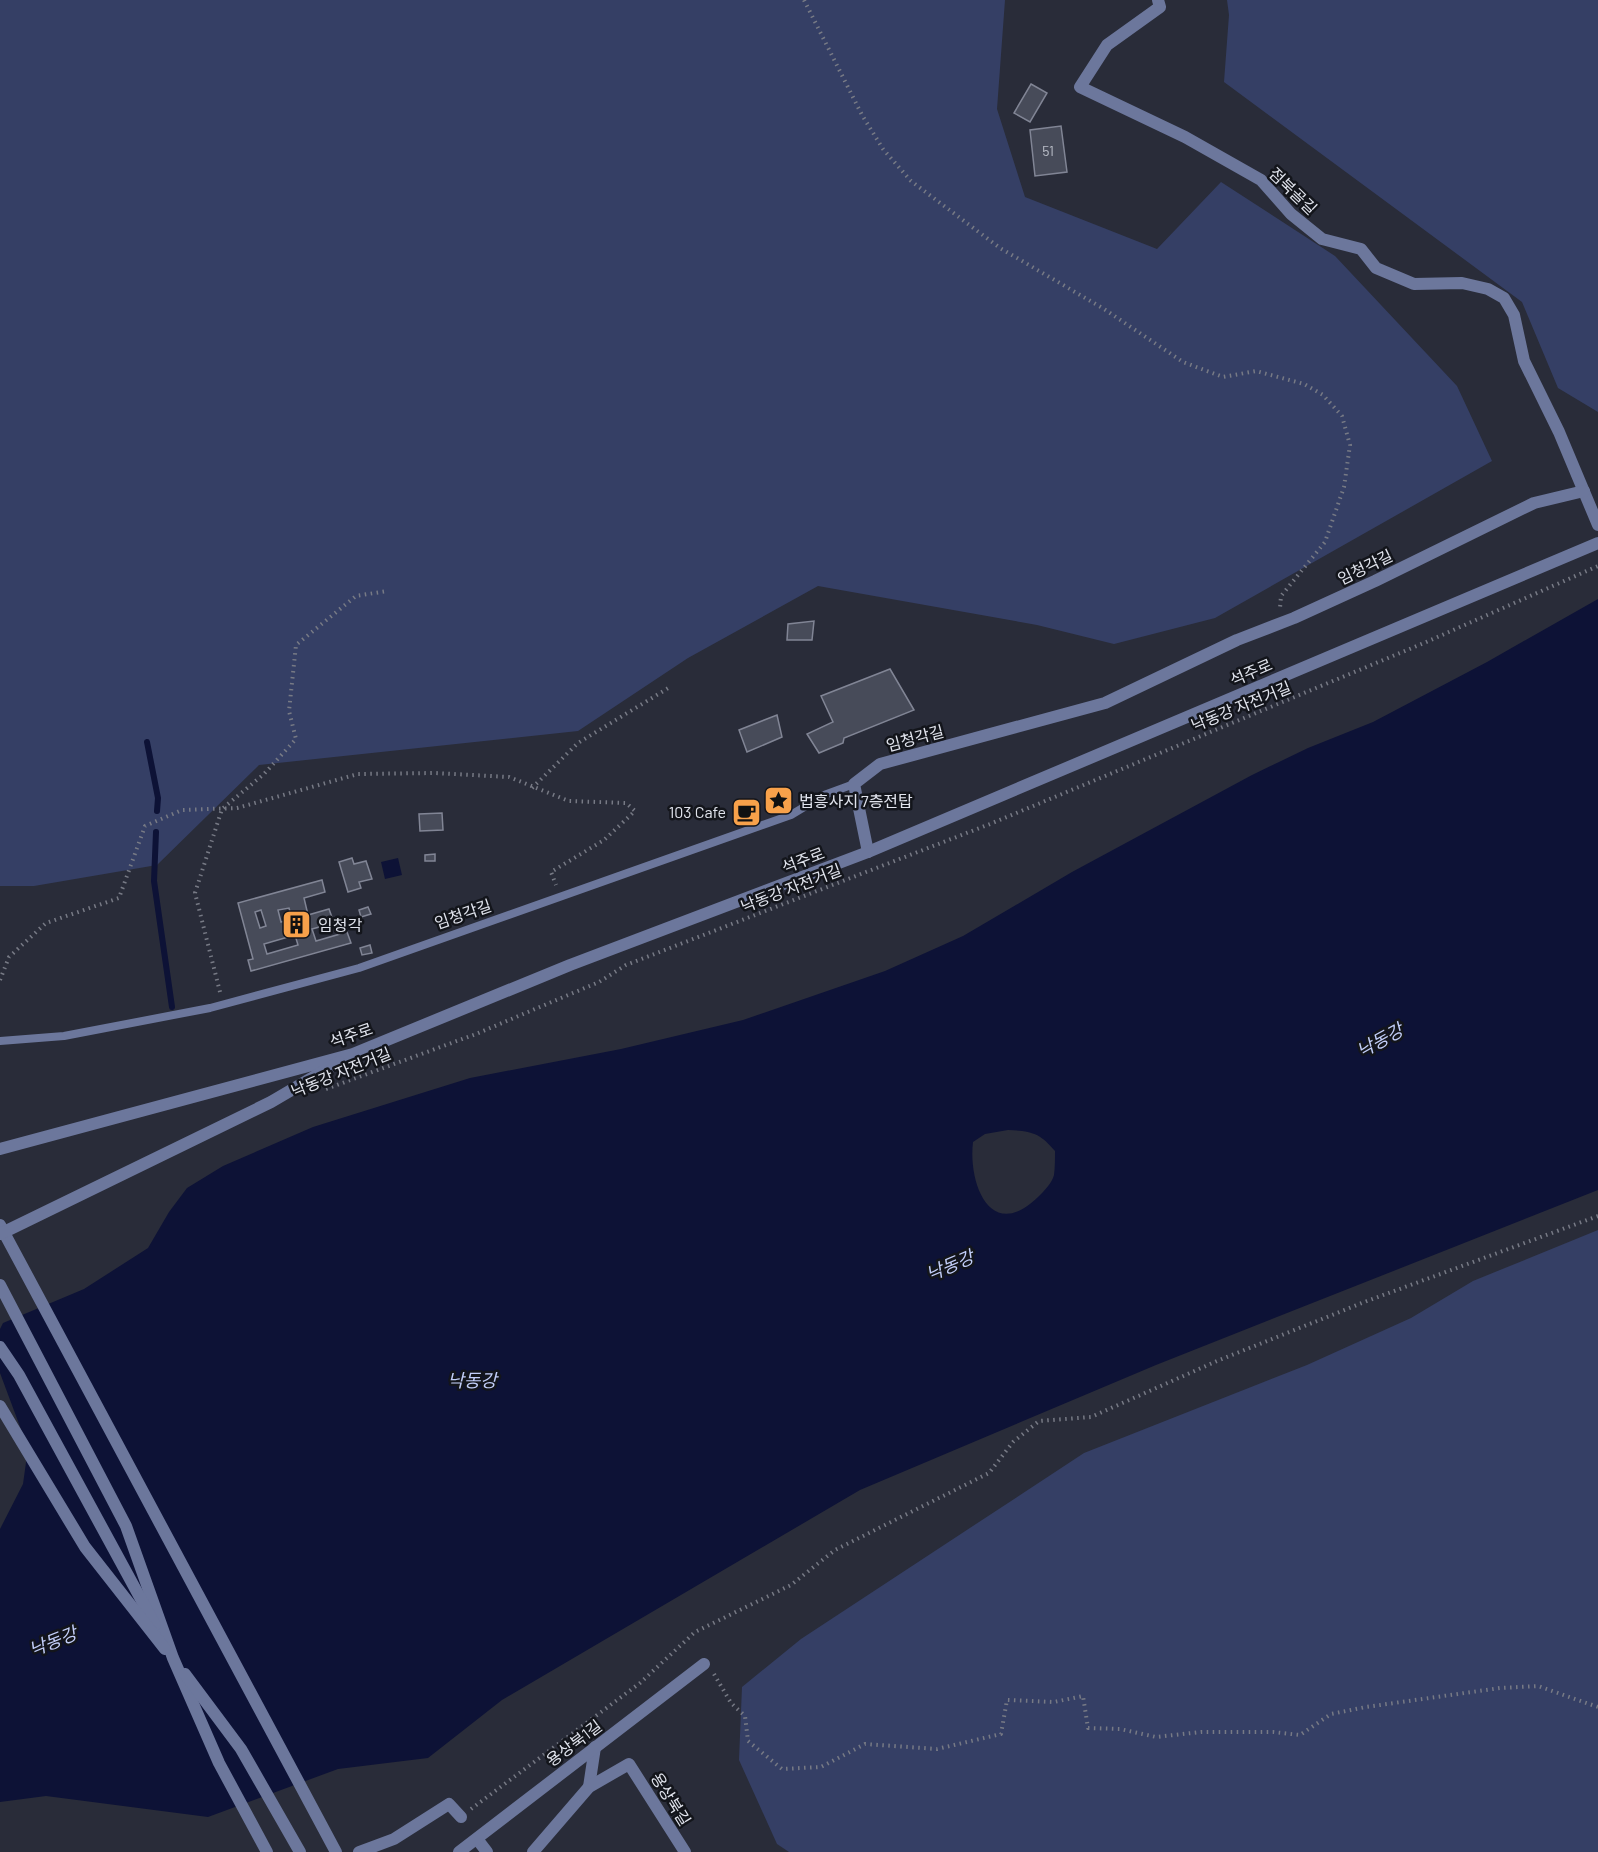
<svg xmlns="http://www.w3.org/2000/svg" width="1598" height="1852" font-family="Barlow,'Noto Sans KR',sans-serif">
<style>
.green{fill:#353f65}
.water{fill:#0d1236;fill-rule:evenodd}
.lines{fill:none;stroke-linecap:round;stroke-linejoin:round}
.stream{stroke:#0d1236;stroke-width:6}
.building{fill:#474b59;stroke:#818595;stroke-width:1.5;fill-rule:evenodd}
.path{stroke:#777a85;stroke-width:4;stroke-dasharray:1.5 4.5;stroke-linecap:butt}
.service{stroke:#6c779c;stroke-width:8}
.pedestrian{stroke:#6c779c;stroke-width:12}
.minor{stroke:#6c779c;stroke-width:12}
.tertiary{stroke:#6c779c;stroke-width:12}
.labels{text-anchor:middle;stroke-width:5;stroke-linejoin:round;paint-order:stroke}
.number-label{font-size:14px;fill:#babec8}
.street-label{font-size:16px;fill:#e1e4ed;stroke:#13151b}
.poi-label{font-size:16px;fill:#e1e4ed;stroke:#13151b;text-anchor:start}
.water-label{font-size:18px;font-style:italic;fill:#c2cef8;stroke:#13151b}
</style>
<rect width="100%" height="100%" fill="#292c39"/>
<g class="green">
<path d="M0 0H1005L997 109 1025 197 1157 249 1221 182 1335 256 1457 386 1492 461 1215 618 1114 644 1037 625 818 586 688 658 578 731 259 765 157 865 34 886H0Z"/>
<path d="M1227 0H1598V412L1558 388 1522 302 1224 82 1229 15Z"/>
<path d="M1598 1230V1852H789L777 1844 739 1760 742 1687 801 1639 1084 1453 1307 1365 1411 1318 1473 1281Z"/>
</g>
<g class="water">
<path d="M1598 599V1190L1156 1365 860 1490 502 1700 428 1758 338 1769 208 1817 46 1796 0 1802V1529L23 1484 28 1448 0 1373V1329L3 1323 84 1289 148 1248 169 1212 187 1188 223 1166 313 1127 470 1078 621 1049 743 1020 885 971 963 936 1072 872 1252 775 1308 748 1373 722 1487 662ZM1008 1130C1032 1131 1040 1133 1055 1151 1055 1159 1055 1167 1054 1175 1052 1183 1044 1191 1038 1197 991 1243 968 1184 973 1142L985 1134Z"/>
<path d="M398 858 402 875 385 879 381 862Z"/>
</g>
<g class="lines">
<g class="stream">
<path d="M147 742 158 798 157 811"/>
<path d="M156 832 154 881 172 1007"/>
</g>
</g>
<g class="building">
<path d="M1031 84 1047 93 1030 122 1014 113Z"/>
<path d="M1061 126 1067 172 1035 176 1030 130Z"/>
<path d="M814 621 812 640H787L788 624Z"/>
<path d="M890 669 914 710 844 738 843 743 819 753 807 734 833 722 821 696Z"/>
<path d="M777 715 782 737 747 752 739 730Z"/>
<path d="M442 813 443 830 420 831 419 814Z"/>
<path d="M435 854V861H425V855Z"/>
<path d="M352 858 354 864 366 861 372 879 359 882 361 888 348 892 339 862Z"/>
<path d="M322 880 325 892 304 898 308 915 329 909 334 923 312 929 316 941 347 932 351 943 251 971 248 960 253 959 238 903ZM289 908 292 919 281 922 278 910ZM261 910 266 926 260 928 255 912ZM295 935 298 945 267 954 264 944Z"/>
<path d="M368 907 371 914 361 917 359 910Z"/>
<path d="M370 945 372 953 362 955 360 948Z"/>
</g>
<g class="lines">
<g class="path">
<path d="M804 0 862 115 883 149 911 181 1000 248 1104 309 1183 362 1223 377 1256 371 1304 384 1323 395 1342 416 1350 445 1344 487 1325 542 1281 596 1280 608"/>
<path d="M532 788 578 743 670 687"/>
<path d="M0 980 9 957 46 923 119 898 145 826 182 810 237 808 358 774 435 773 509 777 569 801 626 803 635 811 604 840 551 872 556 885"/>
<path d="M220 992 195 893 222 809 264 774 296 739 289 711 296 645 356 596 387 591"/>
<path d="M326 1089 476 1034 599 982 626 965 990 824 1424 643 1598 566"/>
<path d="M714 1674 731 1703 745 1716 748 1741 782 1769 821 1767 865 1744 937 1749 1001 1734 1007 1700 1054 1702 1083 1696 1088 1728 1120 1729 1156 1737 1201 1732H1273L1300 1735 1331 1714 1366 1707 1500 1688 1538 1686 1598 1707"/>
<path d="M471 1809 640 1683 695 1632 791 1585 835 1550 989 1473 1013 1442 1039 1421 1091 1417 1217 1361 1367 1301 1598 1216"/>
</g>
<path class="service" d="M0 1041 64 1036 210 1008 359 968 791 815 824 795 854 784"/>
<g class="pedestrian">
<path d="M0 1225 336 1852"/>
<path d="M359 1852 394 1839 449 1804 461 1817"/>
</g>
<g class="minor">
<path d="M1158 0 1160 7 1107 45 1080 87 1185 137 1261 180 1291 214 1322 239 1361 249 1376 268 1414 284 1462 283 1488 289 1504 298 1514 315 1524 361 1559 432 1598 525"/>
<path d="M868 852 854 784 880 764 1105 703 1237 640 1294 618 1375 581 1534 503 1584 491"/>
<path d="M589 1787 595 1747"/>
<path d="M477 1839 487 1852"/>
<path d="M459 1852 704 1664"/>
<path d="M533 1852 589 1787 629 1764 685 1852"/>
</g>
<g class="tertiary">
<path d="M0 1149 353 1054 570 965 868 852 1598 543"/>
<path d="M0 1234 271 1102 339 1062"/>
<path d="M0 1285 126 1526 173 1658 219 1763 267 1852"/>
<path d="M0 1347 19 1375 155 1625"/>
<path d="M0 1406 85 1547 165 1649"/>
<path d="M185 1674 241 1749 300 1852"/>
</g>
</g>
<defs>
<symbol id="sight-square" viewBox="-11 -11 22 22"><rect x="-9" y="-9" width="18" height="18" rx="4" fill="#f8a14a" stroke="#13151b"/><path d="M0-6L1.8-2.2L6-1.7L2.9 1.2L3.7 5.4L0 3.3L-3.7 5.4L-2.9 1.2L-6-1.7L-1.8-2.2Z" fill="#111"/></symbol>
<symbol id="cafe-square" viewBox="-11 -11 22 22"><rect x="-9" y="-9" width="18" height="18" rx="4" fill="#f8a14a" stroke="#13151b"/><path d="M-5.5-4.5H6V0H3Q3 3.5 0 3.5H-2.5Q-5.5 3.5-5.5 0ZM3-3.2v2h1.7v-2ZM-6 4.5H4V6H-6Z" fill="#111"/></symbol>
<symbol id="building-square" viewBox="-11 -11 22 22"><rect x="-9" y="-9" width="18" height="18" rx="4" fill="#f8a14a" stroke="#13151b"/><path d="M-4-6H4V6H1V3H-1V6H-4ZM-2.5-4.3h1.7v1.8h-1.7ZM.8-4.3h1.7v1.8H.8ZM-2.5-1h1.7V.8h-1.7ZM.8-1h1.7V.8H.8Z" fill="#111"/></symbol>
</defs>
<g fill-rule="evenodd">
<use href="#sight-square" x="762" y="784" width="33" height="33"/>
<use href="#cafe-square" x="730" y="796" width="33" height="33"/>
<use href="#building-square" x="280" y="908" width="33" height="33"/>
</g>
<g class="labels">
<g class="number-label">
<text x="1048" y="156">51</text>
</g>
<g class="street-label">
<text transform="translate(1293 191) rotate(44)" y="6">점북골길</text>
<text transform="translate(1365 567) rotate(-26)" y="6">임청각길</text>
<text transform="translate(1251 672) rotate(-23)" y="6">석주로</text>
<text transform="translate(1241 706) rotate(-22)" y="6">낙동강 자전거길</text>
<text transform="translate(915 738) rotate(-15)" y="6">임청각길</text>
<text transform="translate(803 860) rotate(-21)" y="6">석주로</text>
<text transform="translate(791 888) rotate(-21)" y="6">낙동강 자전거길</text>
<text transform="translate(463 914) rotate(-19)" y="6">임청각길</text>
<text transform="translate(351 1035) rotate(-19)" y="6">석주로</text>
<text transform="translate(341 1072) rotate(-22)" y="6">낙동강 자전거길</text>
<text transform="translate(574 1743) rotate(-37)" y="6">용상북1길</text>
<text transform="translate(671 1799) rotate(58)" y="6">용상북길</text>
</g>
<g class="poi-label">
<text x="799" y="807">법흥사지 7층전탑</text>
<text x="726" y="818" text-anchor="end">103 Cafe</text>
<text x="318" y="931">임청각</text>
</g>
<g class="water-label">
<text transform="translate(1380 1041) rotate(-29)" y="6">낙동강</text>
<text transform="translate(950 1266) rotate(-23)" y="6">낙동강</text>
<text x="472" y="1387">낙동강</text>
<text transform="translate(53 1642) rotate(-22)" y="6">낙동강</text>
</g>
</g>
</svg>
